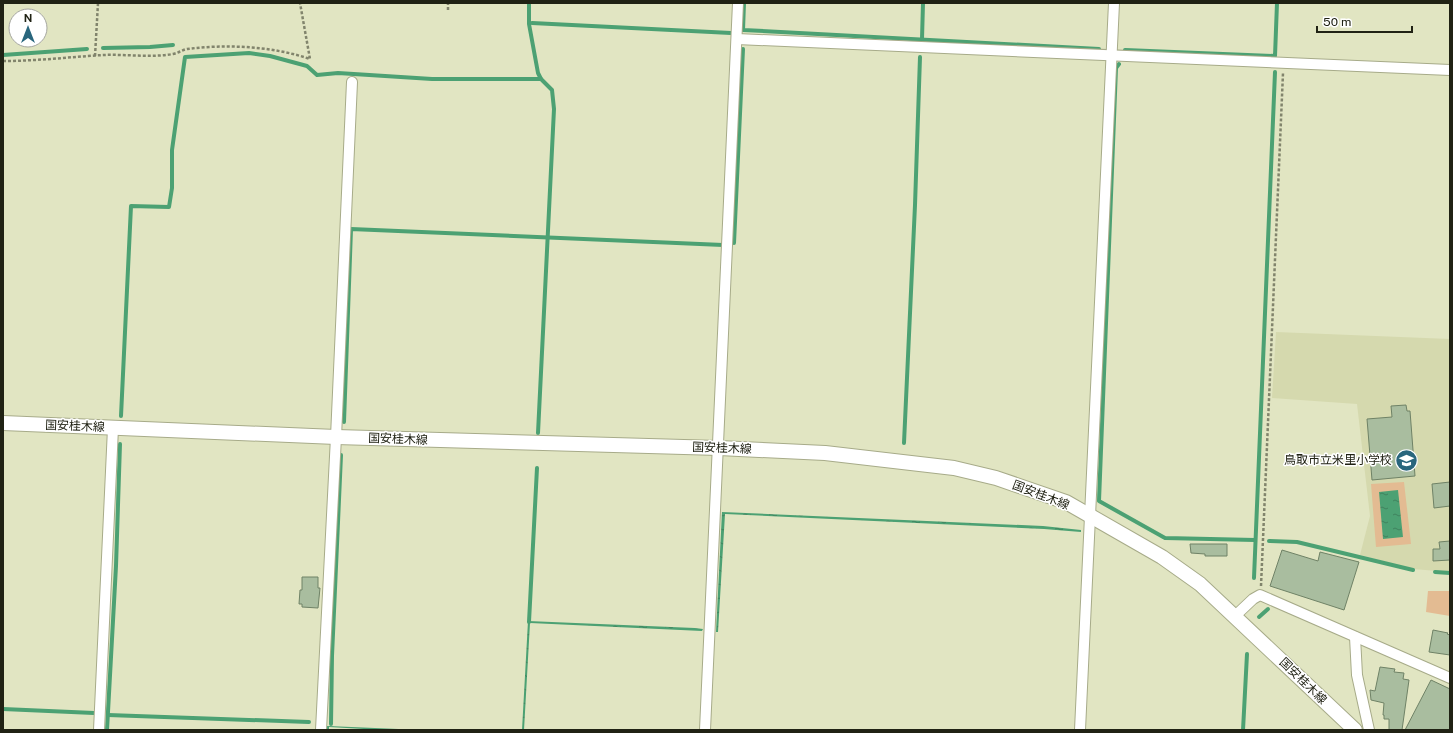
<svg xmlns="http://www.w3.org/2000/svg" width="1453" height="733" font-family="'Public Sans','Noto Sans JP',sans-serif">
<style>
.built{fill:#d5d9ae}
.green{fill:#e3bb92}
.water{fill:url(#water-ripples)}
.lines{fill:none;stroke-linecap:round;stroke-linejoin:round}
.stream{stroke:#4ca173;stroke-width:4}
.building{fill:#a9bd9f;stroke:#6f8266}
.minor-casing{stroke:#a7ab89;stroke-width:12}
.secondary-casing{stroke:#a7ab89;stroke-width:16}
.path{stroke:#81846c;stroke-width:2.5;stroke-dasharray:3 2;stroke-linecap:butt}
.minor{stroke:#fff;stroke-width:10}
.secondary{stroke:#fff;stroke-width:14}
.labels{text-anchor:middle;stroke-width:3;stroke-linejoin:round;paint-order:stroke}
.street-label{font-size:12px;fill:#202214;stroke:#fff}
.poi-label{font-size:12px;fill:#202214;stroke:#fff;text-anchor:end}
</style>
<defs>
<pattern id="water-ripples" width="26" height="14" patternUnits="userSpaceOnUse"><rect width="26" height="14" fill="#4ca173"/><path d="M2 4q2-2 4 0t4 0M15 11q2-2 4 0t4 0" fill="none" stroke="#3f835d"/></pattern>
</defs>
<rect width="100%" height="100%" fill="#e1e5c2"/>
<path class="built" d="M1276 332 1450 339V572L1413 569 1360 555 1370 516 1357 404 1272 398Z"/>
<g class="green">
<path d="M1404 482 1411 544 1376 547 1371 484Z"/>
<path d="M1428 591H1450V616L1426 612Z"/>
</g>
<g class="water">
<path d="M1398 490 1403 537 1383 539 1379 492Z"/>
<path d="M722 512 1043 526 1081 530V532L1044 529 725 514 718 632H716Z"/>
<path d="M528 621 695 628 703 629 702 631 530 623 524 730H522Z"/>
<path d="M327 726H328L422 730H381L329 727V730H327Z"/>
</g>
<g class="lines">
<g class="stream">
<path d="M529 3V24L538 73 541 79 552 90 554 109 538 433"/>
<path d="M744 3 743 30 1099 49"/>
<path d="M532 23 731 33"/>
<path d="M922 39 923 3"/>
<path d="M103 48 150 47 173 45"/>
<path d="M1125 50 1275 56 1277 3"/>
<path d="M3 55 87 49"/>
<path d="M1119 64 1116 68 1099 501 1165 538 1255 540"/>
<path d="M734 243 743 49"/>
<path d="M121 416 131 206 169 207 172 188V150L185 57 249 53 270 56 307 66 317 75 338 73 432 79H541"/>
<path d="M344 422 351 229 723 245"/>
<path d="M904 443 915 205 920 57"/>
<path d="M1269 541 1297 542 1413 570"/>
<path d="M1435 572 1450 573"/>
<path d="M1254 578 1275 72"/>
<path d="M1259 617 1268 609"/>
<path d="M529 622 537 468"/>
<path d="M3 709 94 713"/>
<path d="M108 715 309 722"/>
<path d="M331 724 332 656 341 455"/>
<path d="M107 730 116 566 120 444"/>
<path d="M1243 730 1247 654"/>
</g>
</g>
<g class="building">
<path d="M1406 405 1407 411H1410L1415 476 1372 480 1367 419 1392 417 1391 406Z"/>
<path d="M1450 482V506L1434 508 1432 484Z"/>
<path d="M1450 541V560L1433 561V549H1440L1439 542Z"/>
<path d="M1190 544H1227V556H1205V554L1191 553Z"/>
<path d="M1282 550 1318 561 1320 552 1359 562 1344 610 1270 586Z"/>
<path d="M302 577H318V588H320L318 608 302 607V604H299L300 590H302Z"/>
<path d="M1433 630 1448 633 1447 634 1450 635V655L1429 652Z"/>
<path d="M1380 667 1395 669 1394 672 1404 673 1403 679 1409 680 1402 730H1389V719H1384V715H1383L1384 703 1371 700 1370 690 1375 691Z"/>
<path d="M1431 680 1450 689V730H1405Z"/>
</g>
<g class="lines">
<defs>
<g id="minor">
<path d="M737 39 1450 70"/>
<path d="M1235 616 1253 599 1260 595 1450 678"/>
<path d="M1355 637 1357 675 1369 730"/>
<path d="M99 730 113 428"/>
<path d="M321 730 336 437 352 82"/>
<path d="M705 730 738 3"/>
<path d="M1080 730 1114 3"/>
</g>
<path id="secondary" d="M3 423 336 437 719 448 825 453 954 468 996 478 1066 502 1162 557 1200 584 1355 730"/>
</defs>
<use href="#minor" class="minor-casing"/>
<use href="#secondary" class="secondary-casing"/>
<g class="path">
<path d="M448 10V3"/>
<path d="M95 56 98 3"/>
<path d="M3 61C37 61 70 57 103 55 126 54 150 58 173 54 178 53 182 50 187 49 226 44 272 46 310 59L300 3"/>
<path d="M1261 586 1283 73"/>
</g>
<use href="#minor" class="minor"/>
<use href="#secondary" class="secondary"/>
</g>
<defs>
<symbol id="school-disc" viewBox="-11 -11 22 22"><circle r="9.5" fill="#29667d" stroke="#fff"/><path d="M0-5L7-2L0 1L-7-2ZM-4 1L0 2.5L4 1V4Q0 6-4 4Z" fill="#fff"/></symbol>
</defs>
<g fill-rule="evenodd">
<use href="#school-disc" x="1394" y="448" width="25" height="25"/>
</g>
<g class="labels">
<g class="street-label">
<text transform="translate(75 426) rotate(2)" y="4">国安桂木線</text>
<text transform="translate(398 439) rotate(2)" y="4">国安桂木線</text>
<text transform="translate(722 448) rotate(2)" y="4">国安桂木線</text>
<text transform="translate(1041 495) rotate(21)" y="4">国安桂木線</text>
<text transform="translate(1303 681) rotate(44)" y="4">国安桂木線</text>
</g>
<g class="poi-label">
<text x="1392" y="464">鳥取市立米里小学校</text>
</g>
</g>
<rect width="1453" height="733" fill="none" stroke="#202214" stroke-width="8"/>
<g transform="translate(28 28)"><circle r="19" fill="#ffffff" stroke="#a6a7a1"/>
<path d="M0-3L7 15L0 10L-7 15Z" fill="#29667d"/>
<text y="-6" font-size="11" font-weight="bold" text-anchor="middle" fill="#202214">N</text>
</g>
<path d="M1317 26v6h95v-6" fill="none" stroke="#202214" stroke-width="2"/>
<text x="1323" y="26" font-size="12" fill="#202214" stroke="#ffffff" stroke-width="3" paint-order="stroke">50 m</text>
</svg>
